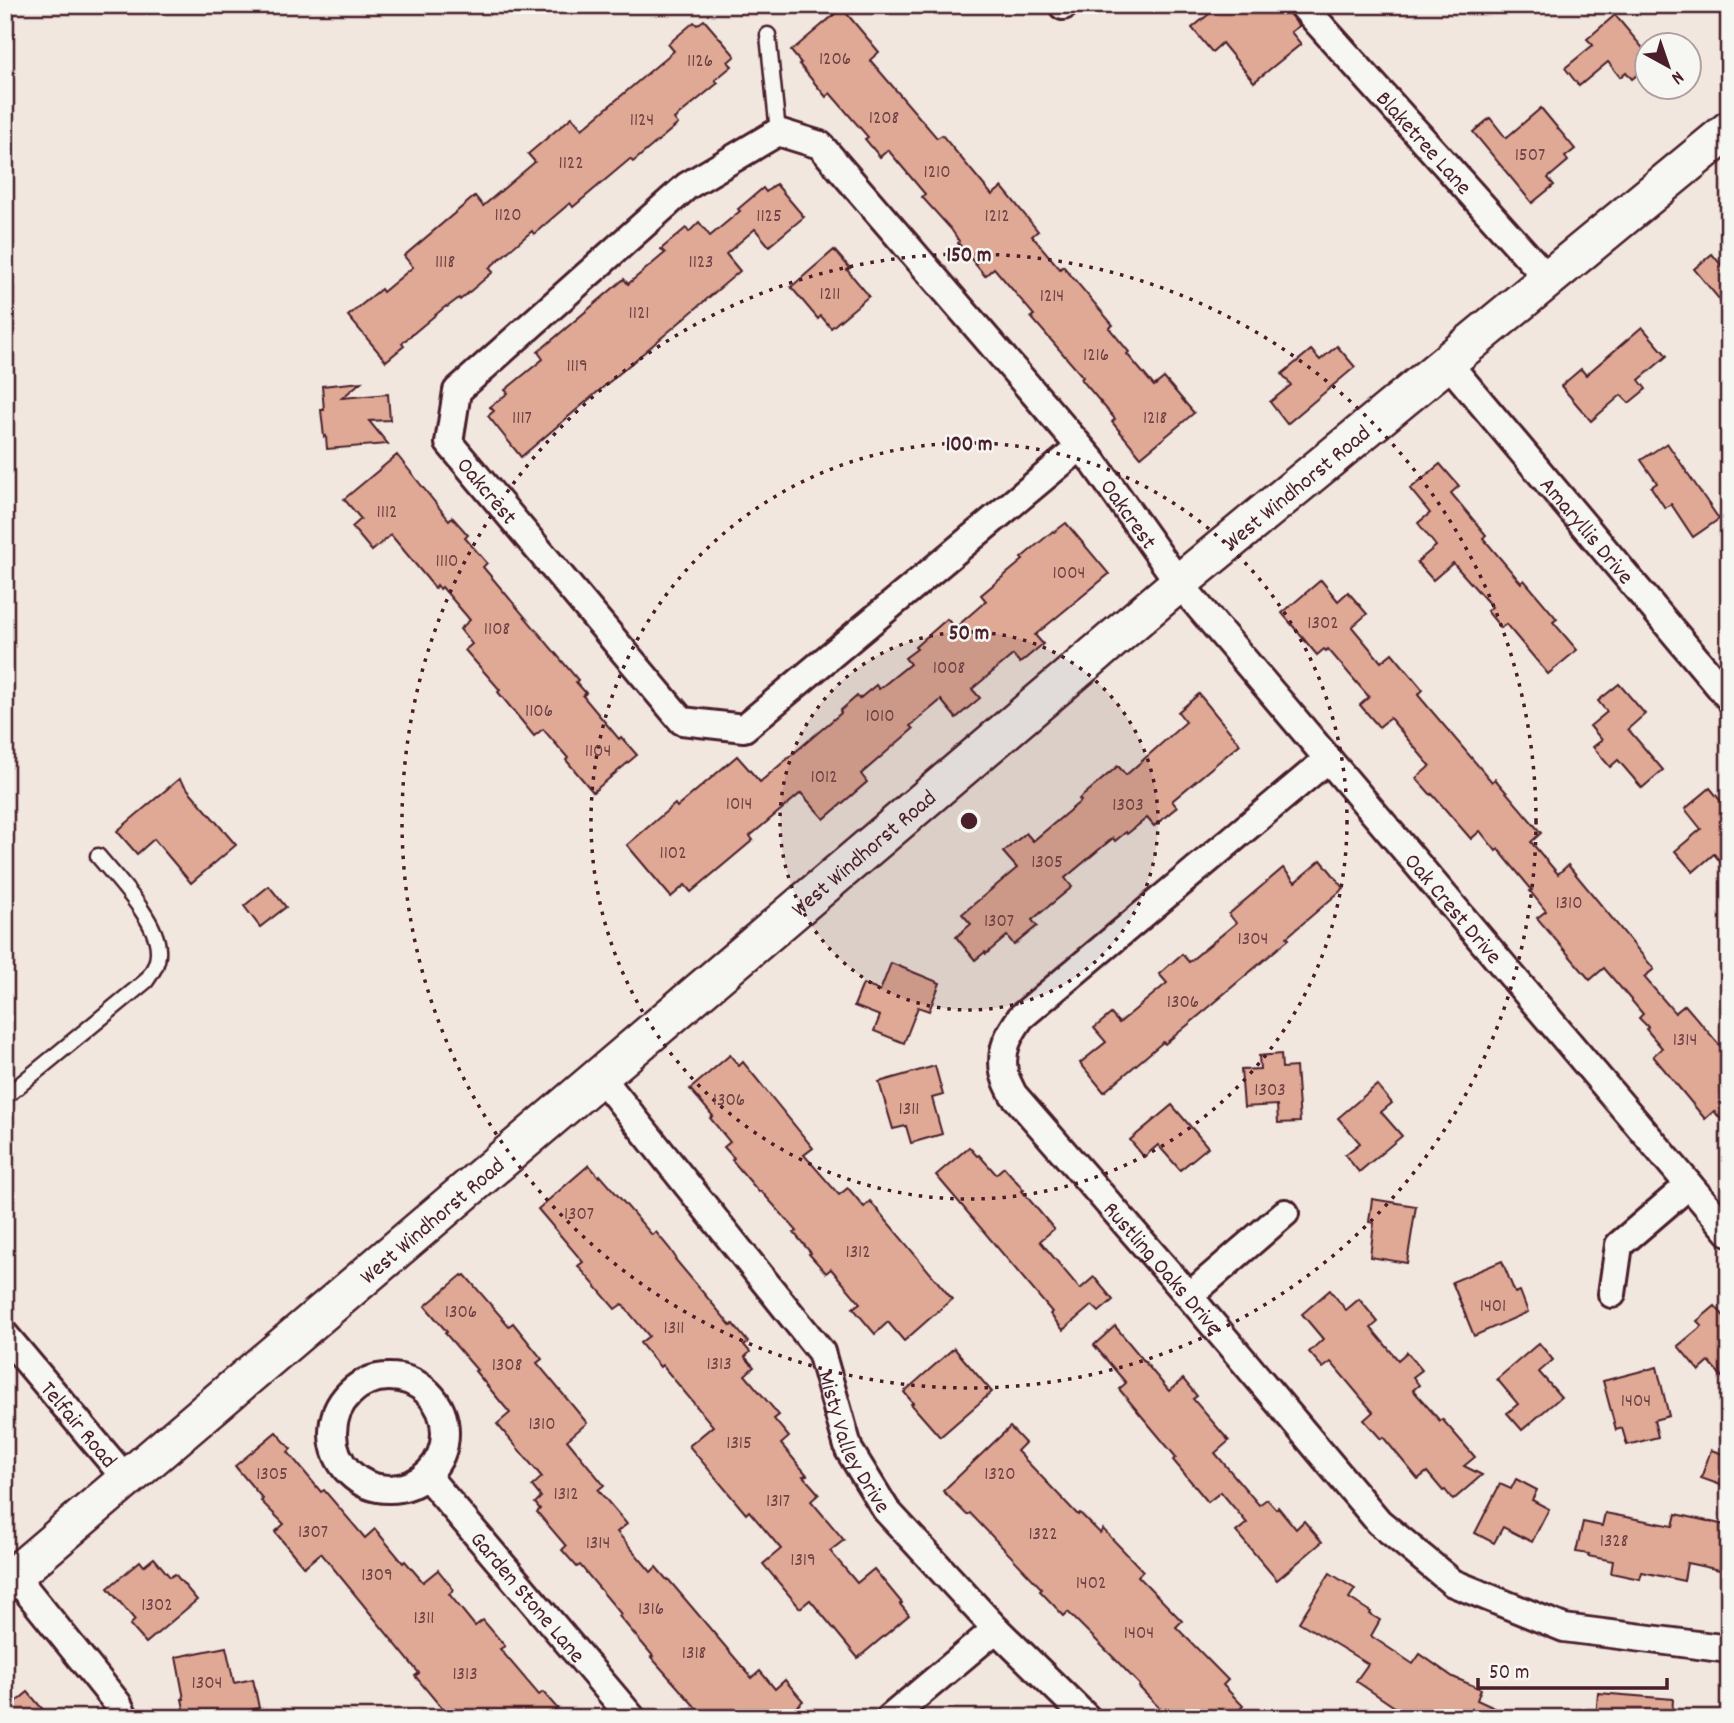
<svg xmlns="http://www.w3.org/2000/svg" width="1734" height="1723" font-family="Dekko,sans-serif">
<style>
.building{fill:#dfa995;stroke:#4a1f2b;stroke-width:2}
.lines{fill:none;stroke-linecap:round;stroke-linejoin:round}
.lane-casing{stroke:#4a1f2b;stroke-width:19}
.street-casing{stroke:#4a1f2b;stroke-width:32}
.secondary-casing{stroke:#4a1f2b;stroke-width:42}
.lane{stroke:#f6f6f2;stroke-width:14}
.street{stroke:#f6f6f2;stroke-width:26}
.secondary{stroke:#f6f6f2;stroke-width:37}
.ring{fill:none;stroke:#4a1f2b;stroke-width:3.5;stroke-dasharray:3.5 7}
.labels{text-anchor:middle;stroke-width:5;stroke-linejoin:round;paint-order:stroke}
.number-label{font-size:19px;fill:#6f4246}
.street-label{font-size:23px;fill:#4a1f2b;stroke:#f6f6f2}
.centre{fill:#4a1f2b;stroke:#f6f6f2;stroke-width:3.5}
.ring-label{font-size:21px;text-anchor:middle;font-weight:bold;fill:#4a1f2b;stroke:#f6f6f2;stroke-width:5;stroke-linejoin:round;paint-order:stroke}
</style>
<rect width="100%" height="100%" fill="#f1e7df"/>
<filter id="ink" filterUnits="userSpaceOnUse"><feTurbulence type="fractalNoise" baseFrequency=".0143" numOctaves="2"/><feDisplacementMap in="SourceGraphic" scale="14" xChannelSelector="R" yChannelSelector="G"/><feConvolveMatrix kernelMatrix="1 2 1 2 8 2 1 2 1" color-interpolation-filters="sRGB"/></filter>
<g filter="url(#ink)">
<g class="building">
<path d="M1220 5H1282L1299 26 1291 32 1301 44 1254 82 1222 43 1212 52 1192 28Z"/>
<path d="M842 8 879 52 870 60 937 138 942 135 992 195 1002 187 1038 231 1032 236 1060 269 1063 266 1113 325 1109 328 1129 352 1127 354 1154 386 1164 378 1194 413 1141 457 1112 422 1115 419 1081 379 1083 377 1031 317 1034 315 994 268 985 276 958 243 959 241 951 229 922 197 925 194 888 150 880 157 865 139 868 137 830 93 826 97 799 64 801 63 791 51Z"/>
<path d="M1615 15 1647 53V67L1632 79 1626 72 1620 77 1608 62 1579 86 1565 68 1593 45 1587 39Z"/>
<path d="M704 20 735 56 728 62 732 66 715 80 718 83 674 119 678 124 633 162 630 159 573 207 570 203 534 234 532 231 489 268 493 272 460 300 459 298 447 307 446 306 402 343 404 346 386 361 348 316 381 289 383 292 413 267 404 256 475 196 483 206 535 162 528 154 572 117 582 129 674 51 668 44 694 22 697 25Z"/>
<path d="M1541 108 1575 149 1565 157 1568 161 1548 178 1554 185 1532 203 1473 132 1490 118 1506 138Z"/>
<path d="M776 184 804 217 769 246 755 229 726 254 740 271 521 457 488 416 494 411 490 407 508 393 505 390 543 359 538 352 624 279 628 284 665 253 661 249 686 228 689 232 699 222 710 236 740 211 738 209 763 188 766 192Z"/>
<path d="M834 250 850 268 847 270 869 296 831 328 821 316 818 319 791 287Z"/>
<path d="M1712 254 1729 274V311L1694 269Z"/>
<path d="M1642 327 1667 356 1639 380 1646 389 1629 403 1621 395 1591 421 1561 386 1581 369 1586 375Z"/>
<path d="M1337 346 1355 367 1287 424 1270 402 1291 385 1282 374 1311 350 1320 360Z"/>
<path d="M361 382 342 398 388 394 390 420 369 421 388 444 327 449 326 436 324 437 321 410H324L322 386Z"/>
<path d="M1667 443 1719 519 1693 537 1671 504 1665 508 1651 487 1657 483 1641 460Z"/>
<path d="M397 455 449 520 452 517 468 535 465 538 487 563 483 567 578 680 576 682 586 693 583 696 619 739 621 737 637 755 593 792 566 760 568 758 543 729 534 736 498 692 500 690 465 650 472 644 460 629 470 620 442 587 440 589 437 585 435 588 391 535 372 551 352 527 361 519 344 499Z"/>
<path d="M1440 464 1459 486 1451 493 1486 535 1483 538 1521 583 1524 580 1557 619 1553 622 1577 650 1548 674 1506 624 1501 628 1487 611 1492 607 1453 563 1433 580 1417 562 1436 546 1418 523 1430 513 1410 489Z"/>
<path d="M1066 523 1109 574 1035 635 1043 644 1020 663 1013 655 972 689 980 698 956 718 941 700 910 726 913 729 861 774 867 782 824 819 801 793 750 836 753 840 691 892 685 885 671 897 627 845 675 804 677 807 737 756 760 782 841 713 840 711 857 696 859 699 876 685 879 689 910 664 905 658 917 649 915 647 947 619 955 628 986 601 981 595 1023 560 1021 558 1053 531 1054 532Z"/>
<path d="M1321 580 1338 601 1348 592 1367 614 1352 627 1381 662 1392 653 1423 690 1418 695 1492 782 1495 779 1541 833 1531 842 1558 874 1568 865 1654 969 1644 977 1675 1013 1685 1005 1729 1056V1129L1714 1111 1705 1119 1653 1056 1662 1048 1646 1029 1648 1027 1639 1018 1643 1014 1604 968 1590 980 1537 918 1546 911 1530 891 1532 890 1498 849 1496 851 1480 831 1471 839 1432 794 1431 795 1416 778 1430 766 1390 718 1379 727 1360 705 1369 697 1328 649 1326 651 1324 649 1317 655 1282 613Z"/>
<path d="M1619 684 1645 714 1628 729 1663 770 1642 788 1618 760 1610 767 1593 747 1602 740 1590 726 1607 712 1598 701Z"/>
<path d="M1199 694 1240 744 1172 801 1177 807 1154 826 1147 818 1127 834 1126 832 1115 841 1113 838 1065 878 1072 887 1032 920 1037 926 1014 945 1007 936 986 954 985 952 975 960 956 937 971 924 962 914 1017 868 1003 852 1026 833 1033 841 1081 801 1079 799 1118 766 1126 775 1186 722 1178 712Z"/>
<path d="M179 779 236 845 191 883 154 839 137 854 117 831Z"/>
<path d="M1710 788 1729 811V872L1714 854 1693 872 1675 851 1701 829 1685 809Z"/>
<path d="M1321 860 1344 888 1287 937 1289 939 1219 998H1220L1165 1044 1163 1042 1104 1092 1080 1063 1106 1042 1094 1028 1111 1014 1119 1023 1167 983 1159 974 1182 954 1189 962 1236 923 1229 914 1283 868 1295 882Z"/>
<path d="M269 886 286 907 260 927 244 906Z"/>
<path d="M891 963 940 983 929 1011 918 1007 904 1043 874 1031 880 1016 854 1006 863 984 880 991Z"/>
<path d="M1281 1054 1282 1068 1296 1067 1300 1122 1278 1123 1277 1105 1244 1107 1241 1070 1260 1069 1259 1056Z"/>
<path d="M730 1055 739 1066 743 1062 813 1148 804 1155 839 1195 848 1188 864 1207 870 1201 952 1299 904 1341 888 1322 875 1334 853 1308 860 1303 831 1269 826 1273 809 1254 811 1253 794 1233 797 1231 761 1191 759 1192 732 1160 734 1158 724 1147 730 1142 710 1118 713 1116 690 1089Z"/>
<path d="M935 1066 943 1095 932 1098 942 1134 911 1143 906 1126 893 1129 879 1082Z"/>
<path d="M1377 1085 1392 1103 1381 1112 1402 1136 1359 1172 1345 1155 1360 1143 1338 1118Z"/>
<path d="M1172 1105 1208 1147 1180 1170 1158 1145 1144 1157 1130 1140Z"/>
<path d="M969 1147 977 1156 979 1155 996 1174 1004 1167 1024 1190 1022 1191 1054 1229 1040 1241 1080 1289 1094 1277 1113 1300 1099 1312 1092 1305 1063 1330 1050 1314 1052 1312 936 1175Z"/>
<path d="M589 1165 599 1177 600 1175 652 1235 656 1232 670 1249 676 1258 675 1259 731 1326 733 1324 748 1342 744 1345 750 1352 745 1357 754 1367 745 1375 779 1415 774 1419 789 1437 781 1444 807 1475 803 1476 819 1494 811 1501 844 1540 830 1551 857 1583 874 1569 902 1603 900 1604 909 1615 858 1658 810 1600 800 1608 763 1564 781 1549 749 1511 746 1514 689 1446 713 1426 662 1365 660 1367 640 1343 649 1336 622 1304 615 1309 578 1266 583 1262 538 1209Z"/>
<path d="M1372 1199 1416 1206 1407 1263 1370 1257 1374 1223 1369 1222Z"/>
<path d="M1502 1261 1515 1293 1520 1291 1528 1312 1474 1336 1452 1282Z"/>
<path d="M462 1275 463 1276 465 1275 509 1326 513 1323 542 1359 537 1363 587 1423 567 1440 604 1485 598 1490 627 1524 617 1532 651 1572 656 1567 667 1580 668 1579 752 1678 760 1671 775 1689 785 1680 803 1701 784 1718H705L651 1657 653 1656 619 1616 621 1614 580 1565 577 1567 562 1550 566 1546 537 1512 540 1509 535 1503 541 1497 532 1486 542 1477 497 1424 510 1413 475 1371 477 1370 445 1333 447 1332 425 1306Z"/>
<path d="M1330 1290 1346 1310 1359 1299 1378 1322 1371 1328 1398 1360 1407 1352 1422 1370 1413 1377 1419 1385 1413 1390 1440 1421 1442 1419 1475 1457 1464 1466 1482 1475 1453 1500 1445 1490 1443 1491 1427 1472 1418 1479 1383 1437 1381 1439 1364 1420 1373 1412 1331 1362 1323 1368 1309 1352 1323 1339 1302 1314Z"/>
<path d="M1715 1306 1729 1322V1385L1709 1362 1699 1371 1678 1346 1702 1326 1697 1321Z"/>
<path d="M1115 1326 1169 1391 1183 1379 1197 1396 1193 1399 1229 1441 1215 1453 1259 1505 1267 1499 1276 1509 1278 1507 1296 1529 1304 1521 1322 1542 1277 1580 1236 1532 1247 1523 1221 1492 1208 1502 1173 1460 1176 1457 1119 1389 1126 1383 1094 1345Z"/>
<path d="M1539 1343 1553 1360 1539 1372 1561 1397 1522 1430 1507 1413 1518 1404 1497 1379Z"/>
<path d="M954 1348 992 1392 940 1437 911 1404 913 1403 904 1392Z"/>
<path d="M1657 1367 1669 1416 1654 1420 1658 1437 1627 1445 1622 1428 1616 1430 1603 1381Z"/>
<path d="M1010 1427 1025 1443 1017 1451 1078 1515 1080 1513 1100 1533 1103 1529 1143 1571 1138 1576 1182 1621 1176 1627 1228 1680 1223 1685 1243 1706 1231 1718H1169L1139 1687 1140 1685 1113 1657 1068 1612 1064 1616 1040 1591 1042 1589 970 1513 967 1515 943 1491Z"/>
<path d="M276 1432 291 1449 288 1452 321 1492 324 1490 365 1538 375 1529 403 1563 405 1561 423 1582 438 1570 454 1590 449 1594 475 1626 483 1620 505 1646 500 1649 539 1695 543 1692 557 1708 553 1712 558 1718H450L415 1676 419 1673 321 1553 304 1567 275 1532 284 1524 261 1501 263 1499 235 1466Z"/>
<path d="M1711 1450 1729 1456V1488L1701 1478Z"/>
<path d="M1516 1479 1537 1490 1532 1500 1549 1509 1532 1542 1503 1527 1494 1543 1475 1533 1500 1484 1511 1489Z"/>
<path d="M1605 1513 1673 1526 1676 1514 1725 1525 1723 1534H1728L1720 1570 1687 1563 1684 1581 1642 1572 1640 1579 1611 1573 1613 1561 1588 1556 1589 1554 1576 1552 1583 1522 1602 1526Z"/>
<path d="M154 1558 170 1577 175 1574 197 1600 146 1643 130 1625 135 1620 108 1588 140 1561 144 1566Z"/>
<path d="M1330 1573 1355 1589 1349 1598 1371 1612 1370 1614 1380 1620 1371 1636 1413 1664 1420 1654 1453 1677 1481 1689 1477 1700 1516 1718H1411L1356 1681 1368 1664 1299 1622Z"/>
<path d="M226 1647 234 1683 253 1679 259 1708 213 1718H186L182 1699H184L176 1657Z"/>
<path d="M28 1692 50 1718H5V1711Z"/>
<path d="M1598 1693 1673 1699 1672 1718H1596Z"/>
</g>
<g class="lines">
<defs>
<g id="lane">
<path d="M768 35 778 132"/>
<path d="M5 1097 146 981C153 971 159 962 158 950 158 921 116 878 98 856"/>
</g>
<g id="street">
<path id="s1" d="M1302 5 1548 279"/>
<path d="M1063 6 1065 5"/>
<path id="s2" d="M1447 362 1729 698"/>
<path id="s3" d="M1080 447 744 728 682 721 449 443 457 391 687 186 778 132 820 145 1094 463 1179 583 1729 1232"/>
<path id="s4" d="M1328 759 1021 1017C1009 1034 1000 1050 1004 1072 1005 1079 1010 1087 1013 1094L1189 1296 1379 1522 1453 1583 1564 1628 1729 1649"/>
<path id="s5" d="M600 1076 821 1352 849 1450 886 1510 996 1629 1087 1718"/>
<path d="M1612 1294 1619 1245 1689 1185"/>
<path d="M1189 1296 1285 1213"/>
<path id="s6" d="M5 1335 127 1480"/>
<circle cx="389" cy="1433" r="56"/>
<path id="s7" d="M426 1475 632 1718"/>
<path d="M14 1575 118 1704 125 1718"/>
<path d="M890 1718 996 1629"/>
</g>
<g id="secondary">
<path id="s8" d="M5 1583 1179 583 1729 130"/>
</g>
</defs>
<use href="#lane" class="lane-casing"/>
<use href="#street" class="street-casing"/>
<use href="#secondary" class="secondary-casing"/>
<use href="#lane" class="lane"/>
<use href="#street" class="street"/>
<use href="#secondary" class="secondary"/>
</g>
</g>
<circle cx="969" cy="821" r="189" fill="#4a1f2b" fill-opacity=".12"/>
<g class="ring">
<circle cx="969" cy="821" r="189"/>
<circle cx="969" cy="821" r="378"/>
<circle cx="969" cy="821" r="567"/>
</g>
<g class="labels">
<g class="number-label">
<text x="835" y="64">1206</text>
<text x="700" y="66">1126</text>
<text x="884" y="123">1208</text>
<text x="642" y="125">1124</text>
<text x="1530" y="160">1507</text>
<text x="571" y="168">1122</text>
<text x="937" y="177">1210</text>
<text x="508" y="220">1120</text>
<text x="769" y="221">1125</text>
<text x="997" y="221">1212</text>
<text x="445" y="267">1118</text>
<text x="701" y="267">1123</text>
<text x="830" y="299">1211</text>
<text x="1052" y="301">1214</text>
<text x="639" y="318">1121</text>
<text x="1096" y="360">1216</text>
<text x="577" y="371">1119</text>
<text x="522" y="423">1117</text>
<text x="1155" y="423">1218</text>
<text x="387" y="517">1112</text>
<text x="447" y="566">1110</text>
<text x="1069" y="578">1004</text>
<text x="1323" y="628">1302</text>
<text x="497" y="634">1108</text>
<text x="949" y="673">1008</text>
<text x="539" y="716">1106</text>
<text x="880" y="721">1010</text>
<text x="598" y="756">1104</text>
<text x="824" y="782">1012</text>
<text x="739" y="809">1014</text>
<text x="1128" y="810">1303</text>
<text x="673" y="858">1102</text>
<text x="1047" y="867">1305</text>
<text x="1569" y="908">1310</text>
<text x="999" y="926">1307</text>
<text x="1253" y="944">1304</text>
<text x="1183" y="1007">1306</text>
<text x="1685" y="1045">1314</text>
<text x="1270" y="1095">1303</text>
<text x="729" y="1105">1306</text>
<text x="909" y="1114">1311</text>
<text x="579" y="1219">1307</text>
<text x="858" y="1257">1312</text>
<text x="1493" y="1311">1401</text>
<text x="461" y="1317">1306</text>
<text x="674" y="1333">1311</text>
<text x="719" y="1369">1313</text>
<text x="507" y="1370">1308</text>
<text x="1636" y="1406">1404</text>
<text x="542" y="1429">1310</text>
<text x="739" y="1448">1315</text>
<text x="272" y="1479">1305</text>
<text x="1000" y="1479">1320</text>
<text x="566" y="1499">1312</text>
<text x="778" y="1506">1317</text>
<text x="313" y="1537">1307</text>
<text x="1043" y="1539">1322</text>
<text x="1614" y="1546">1328</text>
<text x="598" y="1548">1314</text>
<text x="803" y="1565">1319</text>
<text x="377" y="1580">1309</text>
<text x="1091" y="1588">1402</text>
<text x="157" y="1610">1302</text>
<text x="651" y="1614">1316</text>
<text x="424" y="1623">1311</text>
<text x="1139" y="1638">1404</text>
<text x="694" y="1658">1318</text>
<text x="465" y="1679">1313</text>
<text x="207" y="1688">1304</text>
</g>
<g class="street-label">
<text dy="8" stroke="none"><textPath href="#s1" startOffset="184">Blaketree Lane</textPath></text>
<text dy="8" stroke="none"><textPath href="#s8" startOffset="1694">West Windhorst Road</textPath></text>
<text transform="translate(488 490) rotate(50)" y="8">Oakcrest</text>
<text dy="8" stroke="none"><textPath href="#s3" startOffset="1855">Oakcrest</textPath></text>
<text dy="8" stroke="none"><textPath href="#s2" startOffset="219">Amaryllis Drive</textPath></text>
<text dy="8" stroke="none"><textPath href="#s8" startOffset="1127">West Windhorst Road</textPath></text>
<text dy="8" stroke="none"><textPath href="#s3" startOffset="2366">Oak Crest Drive</textPath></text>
<text dy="8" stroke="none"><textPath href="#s8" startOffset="560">West Windhorst Road</textPath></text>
<text dy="8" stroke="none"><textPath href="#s4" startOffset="714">Rustling Oaks Drive</textPath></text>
<text dy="8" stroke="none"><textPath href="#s6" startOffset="116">Telfair Road</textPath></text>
<text dy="8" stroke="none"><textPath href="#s5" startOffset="450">Misty Valley Drive</textPath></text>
<text dy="8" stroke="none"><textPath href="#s7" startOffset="159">Garden Stone Lane</textPath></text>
</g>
</g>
<circle cx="969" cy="821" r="10" class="centre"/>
<g class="ring-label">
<text x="969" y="261">150 m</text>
<text x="969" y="450">100 m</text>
<text x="969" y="639">50 m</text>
</g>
<rect width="1734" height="1723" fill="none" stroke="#f6f6f2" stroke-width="28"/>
<rect x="14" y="14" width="1706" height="1695" fill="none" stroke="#4a1f2b" stroke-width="2.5" filter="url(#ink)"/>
<g transform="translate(1668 66) rotate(140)"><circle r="33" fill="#f6f6f2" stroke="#b1a0a2" stroke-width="2"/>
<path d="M0-5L12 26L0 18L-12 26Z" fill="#4a1f2b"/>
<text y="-10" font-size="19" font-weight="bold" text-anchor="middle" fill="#4a1f2b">N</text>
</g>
<path d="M1478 1678v10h189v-10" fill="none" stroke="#4a1f2b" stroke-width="3.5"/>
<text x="1489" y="1678" font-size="21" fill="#4a1f2b" stroke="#f6f6f2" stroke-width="5" paint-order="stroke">50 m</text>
</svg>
